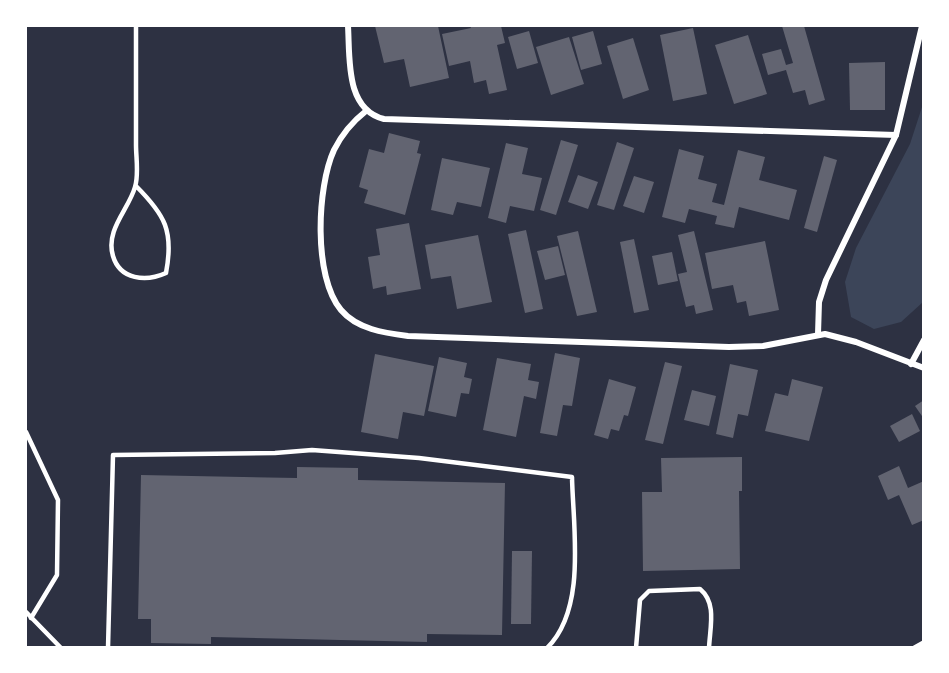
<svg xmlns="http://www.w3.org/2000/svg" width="949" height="673" font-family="Commissioner,sans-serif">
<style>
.green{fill:#3c4559}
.building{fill:#626471}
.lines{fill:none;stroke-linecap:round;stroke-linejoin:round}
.service{stroke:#fff;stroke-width:4.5}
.minor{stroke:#fff;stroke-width:6}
</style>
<rect width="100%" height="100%" fill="#2d3142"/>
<path class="green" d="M923 104V302L901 322 874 329 851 317 845 282 856 248 910 144Z"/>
<g class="building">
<path d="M375 26H438L449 78 410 87 404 59 384 63Z"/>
<path d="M470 26H501L505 43 497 45 507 90 489 94 486 80 474 83 470 61 449 66 442 34 471 28Z"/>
<path d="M782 26H804L825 100 809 105 805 90 793 93 786 70 768 75 762 54 781 49 786 65 793 63Z"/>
<path d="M693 28 707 94 673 101 660 35Z"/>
<path d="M529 31 538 63 517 69 508 37Z"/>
<path d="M593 31 602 64 581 70 572 37Z"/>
<path d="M748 35 767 94 734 104 715 45Z"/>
<path d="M569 37 584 84 551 95 536 47Z"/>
<path d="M633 38 649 90 623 99 607 46Z"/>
<path d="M885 62V110H850L849 63Z"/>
<path d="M389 133 420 141 417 153 421 154 405 215 364 203 368 190 359 187 369 149 384 153Z"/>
<path d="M561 140 578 145 556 215 540 210Z"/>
<path d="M617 142 634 148 614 210 597 205Z"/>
<path d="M506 143 528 148 522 174 542 178 534 211 510 206 506 223 488 218Z"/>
<path d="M679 149 704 156 698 179 717 184 712 202 724 205 738 150 765 157 759 180 797 190 789 220 739 207 734 228 715 224 717 216 689 209 685 223 662 217Z"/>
<path d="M824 156 837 160 817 232 804 228Z"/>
<path d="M442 158 490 168 481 207 457 202 453 215 431 210Z"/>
<path d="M578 175 598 182 588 209 568 202Z"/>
<path d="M634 176 654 182 644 213 623 206Z"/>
<path d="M409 223 421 289 387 295 386 286 373 289 368 257 380 255 376 229Z"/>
<path d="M526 230 543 309 525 313 508 234Z"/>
<path d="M578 231 597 312 577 316 557 236Z"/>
<path d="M694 231 713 310 696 314 694 305 686 307 678 274 687 272 678 235Z"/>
<path d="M478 235 492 302 457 309 451 276 431 279 425 245Z"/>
<path d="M634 239 649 310 634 313 620 242Z"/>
<path d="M765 241 779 310 749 316 746 301 737 303 733 285 712 289 705 253Z"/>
<path d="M558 246 565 275 545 280 537 251Z"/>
<path d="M672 252 678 281 658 285 652 256Z"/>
<path d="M555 353 580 358 572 406 563 405 557 436 540 433Z"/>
<path d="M375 354 434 366 424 416 403 412 398 439 361 432Z"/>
<path d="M439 357 467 363 464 377 472 379 469 394 461 393 456 417 428 411Z"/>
<path d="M497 358 531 364 528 380 539 382 536 399 524 396 516 437 483 430Z"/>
<path d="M665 362 682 366 663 444 645 440Z"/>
<path d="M730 364 758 370 748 416 738 414 733 438 716 434Z"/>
<path d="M609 379 636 387 628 416 624 415 619 431 611 429 608 439 594 435Z"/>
<path d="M792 379 823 387 809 441 765 431 775 393 788 396Z"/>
<path d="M692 390 716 396 709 426 684 420Z"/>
<path d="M924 400V419L915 406Z"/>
<path d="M912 414 920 431 899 442 890 426Z"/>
<path d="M742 457V491H739L740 569 643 571 642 492H662L661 458Z"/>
<path d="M899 466 908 488 924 481V520L912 525 899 495 888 500 878 476Z"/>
<path d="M297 467 358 468V480L505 483 502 635 427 634V642L211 637V644L151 643V619H138L141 475 297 478Z"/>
<path d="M512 551H532L531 624H511Z"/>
</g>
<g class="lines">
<g class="service">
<path d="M136 26C136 65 136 105 136 145 136 158 139 175 135 187 129 209 105 230 113 256 120 280 146 282 166 273 174 231 165 215 136 186"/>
<path d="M26 432 58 500 57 575 31 618"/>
<path d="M26 612 61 648"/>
<path d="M108 648 113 455 275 453 312 450 419 458 572 477C573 528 587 609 547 648"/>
<path d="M636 648 640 600 649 591 700 589C717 603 710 627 709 648"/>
</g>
<g class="minor">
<path d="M348 26C350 58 345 109 384 119L896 135"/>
<path d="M366 111C352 122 342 134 334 150 317 187 313 277 341 310 357 329 384 333 408 336L729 347 763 346 825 334 856 342 924 368"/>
<path d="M818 334 819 302 826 280 896 135 922 26"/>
<path d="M911 364 924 340"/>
<path d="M915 648 924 643"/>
</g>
</g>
<rect width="949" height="673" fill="none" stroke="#ffffff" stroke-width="54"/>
</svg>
